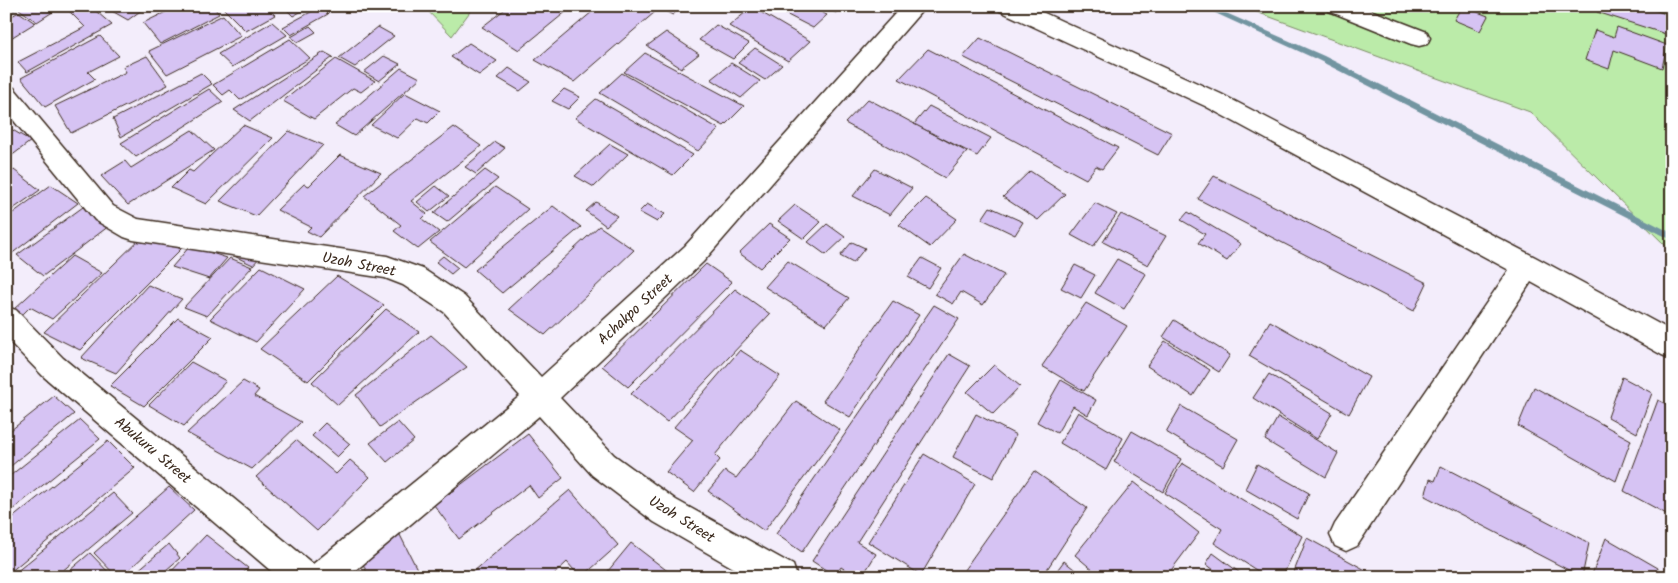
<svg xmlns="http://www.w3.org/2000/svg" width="1678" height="583" font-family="Kalam,sans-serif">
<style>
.green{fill:#bbeba9;stroke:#7b8a64}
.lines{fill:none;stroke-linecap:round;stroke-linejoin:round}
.stream{fill:#7295a1;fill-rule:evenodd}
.building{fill:#d6c3f3;stroke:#3b2a1e}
.minor-casing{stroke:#3b2a1e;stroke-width:3}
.minor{fill:#fff;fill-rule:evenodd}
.labels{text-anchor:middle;stroke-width:4.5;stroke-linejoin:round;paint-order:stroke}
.street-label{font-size:15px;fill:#3b2a1e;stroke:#fff}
</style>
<rect width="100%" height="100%" fill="#f3edfb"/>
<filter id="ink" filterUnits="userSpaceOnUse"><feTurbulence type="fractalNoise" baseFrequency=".02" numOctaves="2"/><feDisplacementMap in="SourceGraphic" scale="10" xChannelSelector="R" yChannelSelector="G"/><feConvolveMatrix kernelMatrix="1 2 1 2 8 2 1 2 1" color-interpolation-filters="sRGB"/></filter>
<g filter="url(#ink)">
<g class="green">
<path d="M477 6 472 9 452 36 424 7Z"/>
<path d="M1240 6H1672V252L1530 112Z"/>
</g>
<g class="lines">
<path class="stream" d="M1200 6H1210L1324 56 1672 233V240L1318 60Z"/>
</g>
<g class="building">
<path d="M6 6H20L6 14Z"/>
<path d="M24 6H62L37 22 19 9Z"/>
<path d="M72 6H90L112 25 27 72 18 62 85 27 67 9Z"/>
<path d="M119 6H147L128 20 112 11Z"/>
<path d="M178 6H213L219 14 160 44 143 23Z"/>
<path d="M229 6H265L275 15 246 31 224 9Z"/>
<path d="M283 6H311L293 16Z"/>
<path d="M509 6H573L519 50 482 27Z"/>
<path d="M599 6H645L655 12 574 82 535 60Z"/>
<path d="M660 6H682L673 15 658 8Z"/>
<path d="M770 6H810L827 15 813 28Z"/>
<path d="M821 6H842L836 13Z"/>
<path d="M1450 6H1472L1469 13Z"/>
<path d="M1462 6 1488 16 1480 31 1454 20Z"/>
<path d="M1598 6H1642L1672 16V36L1597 12Z"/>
<path d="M320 7 328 14 291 35 283 27Z"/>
<path d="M752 7 810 41 788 61 729 26Z"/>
<path d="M19 12 35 23 6 41V19Z"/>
<path d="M223 15 241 36 167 74 149 51Z"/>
<path d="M272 22 287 35 232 67 218 54Z"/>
<path d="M716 25 749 43 733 59 699 40Z"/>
<path d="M310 26 316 32 298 42 291 37Z"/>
<path d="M378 27 394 36 355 67 339 58Z"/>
<path d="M1617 27 1667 45 1662 68 1614 50 1609 69 1585 60 1595 30 1614 37Z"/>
<path d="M666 32 699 54 681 68 647 46Z"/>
<path d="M100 36 119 56 88 72 95 79 45 107 21 78Z"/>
<path d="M980 38 1172 133 1158 155 963 57Z"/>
<path d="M290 39 310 58 240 100 230 90 223 95 213 85Z"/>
<path d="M469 43 497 61 479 75 451 57Z"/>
<path d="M755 48 782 65 765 80 738 63Z"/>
<path d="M928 49 1118 148 1102 169 1096 166 1086 179 899 79Z"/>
<path d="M324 52 333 57 250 121 234 110Z"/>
<path d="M645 53 744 106 724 126 624 72Z"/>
<path d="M147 56 168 85 71 133 55 106 126 72 123 67Z"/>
<path d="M384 56 400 64 379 81 364 72Z"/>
<path d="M336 59 375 81 361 92 353 88 314 119 283 101Z"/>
<path d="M731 63 760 81 741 98 711 79Z"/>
<path d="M401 68 420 78 354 136 335 125Z"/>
<path d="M509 68 531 82 520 91 498 78Z"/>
<path d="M201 73 212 84 121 137 113 119Z"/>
<path d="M622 73 719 129 698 151 600 93Z"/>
<path d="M209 89 223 102 136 157 121 143Z"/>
<path d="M564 89 580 97 568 109 552 101Z"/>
<path d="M405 93 440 111 428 123 418 118 397 138 371 125Z"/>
<path d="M596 99 693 155 673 175 575 118Z"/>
<path d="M868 99 967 152 945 178 845 123Z"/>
<path d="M929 106 991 138 977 156 914 124Z"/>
<path d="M243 125 273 138 206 204 171 188 189 170 193 172Z"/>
<path d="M6 126 31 141 6 160Z"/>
<path d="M454 127 481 146 411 201 427 214 422 219 439 232 418 249 394 231 401 225 364 196Z"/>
<path d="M192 130 214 150 128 205 101 176 125 161 131 168Z"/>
<path d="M289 131 323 145 256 216 220 201Z"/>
<path d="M495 142 505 148 476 174 465 167Z"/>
<path d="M610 144 628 154 594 187 575 176Z"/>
<path d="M340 155 381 173 319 237 307 231 311 227 277 210 304 184 309 186Z"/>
<path d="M875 169 912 188 890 215 853 196Z"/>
<path d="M14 170 40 190 6 214V175Z"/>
<path d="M485 170 498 179 447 222 434 213Z"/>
<path d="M1030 171 1065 194 1038 220 1003 197Z"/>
<path d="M1214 176 1427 283 1414 311 1198 199Z"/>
<path d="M51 185 78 203 6 258V218Z"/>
<path d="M436 186 449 196 429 212 417 202Z"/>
<path d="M495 187 528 209 464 267 430 242Z"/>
<path d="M926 198 957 219 930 247 899 225Z"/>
<path d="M596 202 617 216 606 226 586 211Z"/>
<path d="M1095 203 1117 214 1093 247 1071 235Z"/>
<path d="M647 204 665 214 657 222 639 212Z"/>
<path d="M795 205 821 222 804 239 778 221Z"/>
<path d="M553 206 581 227 502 293 475 270Z"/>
<path d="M83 207 109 226 43 276 17 255Z"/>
<path d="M990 207 1023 222 1015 235 982 219Z"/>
<path d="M1188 212 1241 244 1227 261 1198 243 1205 234 1181 220Z"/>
<path d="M1121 214 1166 236 1148 265 1103 242Z"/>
<path d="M769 224 790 238 760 268 739 253Z"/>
<path d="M827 224 845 237 826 255 808 242Z"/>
<path d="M599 226 634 250 545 335 509 309Z"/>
<path d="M146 233 181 249 80 350 44 332Z"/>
<path d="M852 242 865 248 853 263 840 256Z"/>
<path d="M190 246 227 258 209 279 172 267Z"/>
<path d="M241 248 260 257 253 265 234 256Z"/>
<path d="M964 254 1004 275 983 305 961 292 953 304 935 294Z"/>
<path d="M72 256 102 273 52 319 30 307 23 314 14 309Z"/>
<path d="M443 256 458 268 451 274 436 262Z"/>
<path d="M230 258 252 267 207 316 184 307Z"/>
<path d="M922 258 941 268 928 288 908 277Z"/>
<path d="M1117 259 1146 274 1124 309 1095 293Z"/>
<path d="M788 261 849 298 826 325 765 287Z"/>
<path d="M706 264 732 282 628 387 602 366Z"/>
<path d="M1075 265 1095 275 1081 298 1061 288Z"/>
<path d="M261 267 305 289 256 342 210 319Z"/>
<path d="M337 276 384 305 308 381 260 349Z"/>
<path d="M148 285 182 299 116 373 81 358Z"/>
<path d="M735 289 770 314 667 422 631 394Z"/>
<path d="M893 301 919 315 850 417 823 401Z"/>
<path d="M1086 303 1127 326 1084 391 1042 366Z"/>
<path d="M934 305 959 319 802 552 776 534Z"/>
<path d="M386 309 419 332 338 405 312 382Z"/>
<path d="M178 318 213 337 144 406 110 386Z"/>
<path d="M1174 320 1230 355 1219 372 1163 337Z"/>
<path d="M1270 321 1369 377 1349 414 1249 356Z"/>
<path d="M431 335 467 367 380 427 356 395Z"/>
<path d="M1165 341 1210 370 1193 396 1147 366Z"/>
<path d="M740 350 780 376 715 455 720 460 694 492 666 472 693 440 674 427Z"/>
<path d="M949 354 970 366 857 542 876 554 862 577H856L841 567 835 576 812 561Z"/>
<path d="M191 362 226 381 184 426 149 405Z"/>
<path d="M994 365 1020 386 993 414 967 392Z"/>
<path d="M1269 374 1332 413 1317 439 1253 398Z"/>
<path d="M1622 377 1652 393 1637 433 1608 417Z"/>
<path d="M1061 380 1096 400 1088 415 1073 406 1057 433 1037 422Z"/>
<path d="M243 381 259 390 254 396 301 422 252 469 187 433Z"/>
<path d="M1534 387 1631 440 1616 481 1518 426Z"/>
<path d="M54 396 74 414 6 470V434Z"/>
<path d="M1658 400 1672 407V517L1624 491Z"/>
<path d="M796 401 840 430 764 531 708 491 725 471 736 478Z"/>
<path d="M1181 406 1238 439 1223 466 1166 432Z"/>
<path d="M1078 412 1123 438 1106 470 1060 443Z"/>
<path d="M976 414 1016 435 993 478 953 457Z"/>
<path d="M1278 417 1338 453 1326 477 1265 440Z"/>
<path d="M80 420 100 439 6 515V479Z"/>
<path d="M398 422 414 440 387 462 370 443Z"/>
<path d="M325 423 350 444 337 457 312 436Z"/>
<path d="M1132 431 1181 459 1163 492 1114 462Z"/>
<path d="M528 434 563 478 538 498 529 485 459 539 434 505Z"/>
<path d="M296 440 336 474 350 460 370 477 317 531 256 477Z"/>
<path d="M108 441 135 468 9 573 6 570V523Z"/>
<path d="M924 454 975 484 921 575 868 542Z"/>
<path d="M1182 463 1302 536 1282 577H1267L1214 543 1222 529 1165 493Z"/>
<path d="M1257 464 1309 493 1297 519 1245 489Z"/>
<path d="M1441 466 1589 543 1582 577 1425 496 1430 479 1435 481Z"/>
<path d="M1034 471 1087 508 1042 577H959Z"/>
<path d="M1134 482 1199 533 1166 577H1101L1075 555Z"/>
<path d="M169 487 194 510 121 577H117L94 553Z"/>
<path d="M570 490 618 545 582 577H580L567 562 551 577H467Z"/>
<path d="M113 493 132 513 55 577H10Z"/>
<path d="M396 527 421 577H369L357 551Z"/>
<path d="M206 535 248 568 240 577H166Z"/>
<path d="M1307 538 1371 573 1370 577H1292Z"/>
<path d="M1606 538 1658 568 1655 577H1591Z"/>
<path d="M631 543 674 576 603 577Z"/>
<path d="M169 544 180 558 158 577H130Z"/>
<path d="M90 553 113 577H62Z"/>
<path d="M1213 553 1244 576V577H1223L1206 564Z"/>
<path d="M1064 561 1084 577H1052Z"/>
</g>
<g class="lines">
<defs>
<g id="minor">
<path d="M902 6H926L703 262 560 398 614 455 676 500 793 565 797 577H749L654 522 592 475 539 416 348 577H278L43 376 6 338V307L16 310 63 358 313 564 520 396 444 312 403 285 385 278 133 240 124 237 95 220 6 111V85L14 88 113 206 138 219 387 256 423 269 464 296 541 377 685 246Z"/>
<path d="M997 6H1029L1221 94 1537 258 1672 331V359L1662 355 1531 282 1357 546 1346 551 1335 546 1330 535 1335 524 1509 270 1205 106 1000 11Z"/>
<path d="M1326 6H1360L1427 32 1430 38 1427 44 1419 46 1411 44 1329 11Z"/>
</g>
</defs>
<use href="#minor" class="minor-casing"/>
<use href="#minor" class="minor"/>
</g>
</g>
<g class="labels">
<g class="street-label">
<text transform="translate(359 264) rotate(11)" y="5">Uzoh Street</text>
<text transform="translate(635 309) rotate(-43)" y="5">Achakpo Street</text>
<text transform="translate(153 450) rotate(40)" y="5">Abukuru Street</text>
<text transform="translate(682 519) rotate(32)" y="5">Uzoh Street</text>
</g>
</g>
<rect width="1678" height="583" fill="none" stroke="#fff" stroke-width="25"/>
<rect x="12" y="12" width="1653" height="558" fill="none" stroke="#3b2a1e" stroke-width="2" filter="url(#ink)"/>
</svg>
